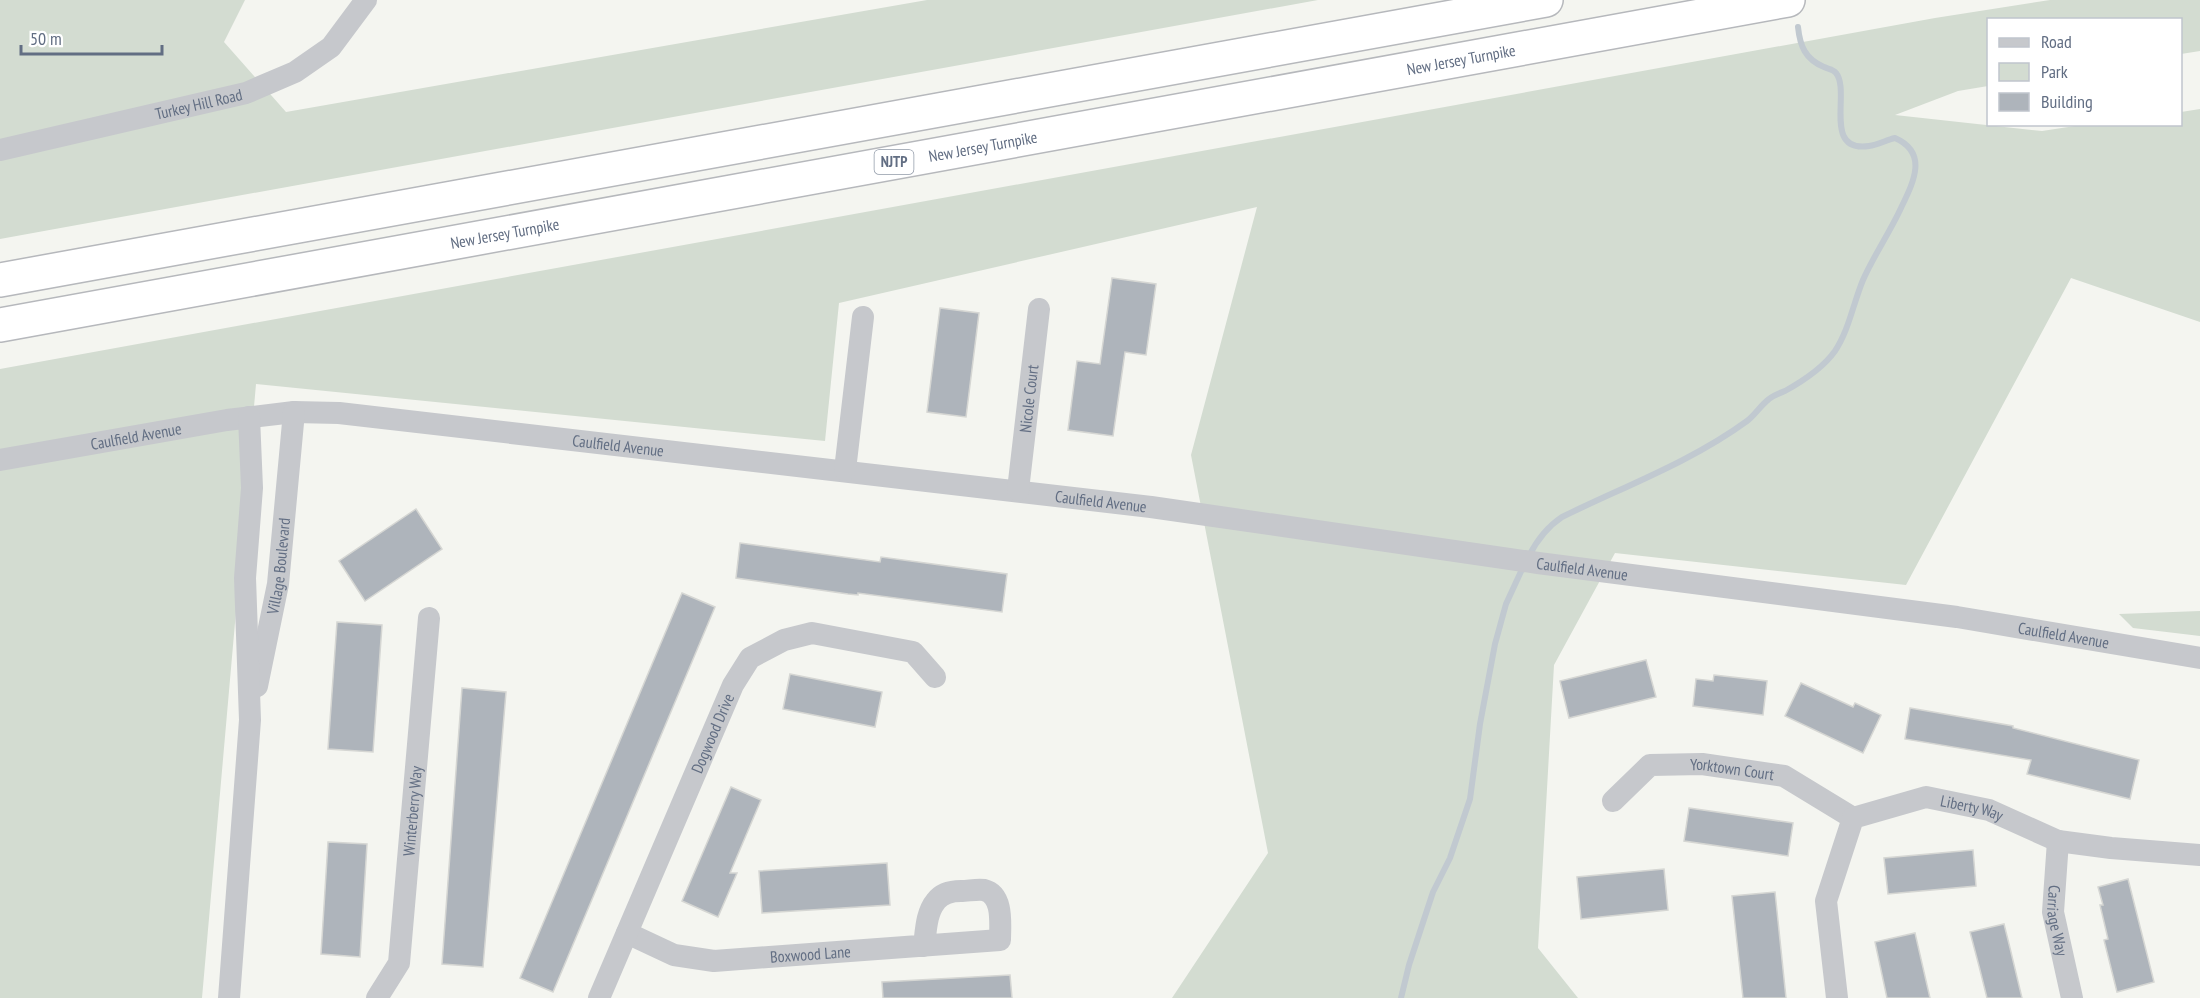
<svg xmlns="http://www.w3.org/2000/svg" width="2200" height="998" font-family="'PT Sans Narrow',sans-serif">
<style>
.green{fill:#d3dcd1}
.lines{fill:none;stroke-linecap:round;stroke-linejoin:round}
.stream{stroke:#c1c9d0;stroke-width:6}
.building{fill:#aeb4bb;stroke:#d5d6d3;stroke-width:1.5}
.highway-casing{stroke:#b6b8bc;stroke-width:36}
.minor{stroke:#c6c8cc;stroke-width:22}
.highway{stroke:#fff;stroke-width:33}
.labels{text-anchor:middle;stroke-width:6;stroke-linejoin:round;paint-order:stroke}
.shield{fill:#fff;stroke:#919aa8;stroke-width:1.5}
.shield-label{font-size:15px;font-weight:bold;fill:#626e83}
.street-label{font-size:16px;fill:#626e83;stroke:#fff}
</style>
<rect width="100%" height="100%" fill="#f4f5f0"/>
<g class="green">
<path d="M0 0H245L224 42 286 112 927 0H1318L0 239Z"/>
<path d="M2050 0H2200V51L2181 54 2180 20H1988V86L1958 91 1895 115 2042 131 2088 124H2180L2181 112 2200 109V322L2071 278 1906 585 1615 553 1554 665 1538 948 1578 998H1172L1268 853 1191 455 1257 207 839 303 825 441 256 384 202 998H0V369L1935 18Z"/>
<path d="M2200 611V636L2133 628 2119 614Z"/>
</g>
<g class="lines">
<g class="stream">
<path d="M1529 556C1537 540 1547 527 1562 517 1623 487 1691 462 1747 421 1755 415 1761 405 1769 399 1774 395 1780 393 1785 391 1803 381 1823 368 1835 351 1849 330 1853 304 1863 280 1874 255 1890 232 1901 208 1913 183 1929 153 1895 138 1886 140 1878 145 1869 146 1822 153 1851 91 1836 73 1833 69 1828 69 1824 67 1805 59 1800 46 1798 27"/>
<path d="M1401 998 1409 965 1433 892 1450 858 1470 799 1480 724 1495 644 1506 604 1524 565"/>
</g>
</g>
<g class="building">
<path d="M1112 278 1156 284 1146 355 1125 352 1113 436 1068 430 1077 361 1100 364Z"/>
<path d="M940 308 979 313 966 417 927 412Z"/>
<path d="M416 509 442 549 365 601 339 561Z"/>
<path d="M740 543 880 562 881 557 1007 574 1002 612 858 593V595L848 594 736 578Z"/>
<path d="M682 593 715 607 553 992 520 978Z"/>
<path d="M337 622 382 625 373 752 328 749Z"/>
<path d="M1646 660 1656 697 1569 718 1560 681Z"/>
<path d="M790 674 882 692 875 727 783 709Z"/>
<path d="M1714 675 1767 681 1763 715 1693 706 1696 679 1713 681Z"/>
<path d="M1801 683 1853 707 1855 703 1881 715 1863 753 1785 716Z"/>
<path d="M462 688 506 692 483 967 442 964Z"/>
<path d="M1910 708 2013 726V728L2139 760 2130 799 2027 774 2031 760 1905 739Z"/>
<path d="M731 787 761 800 730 873H737L718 917 682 901Z"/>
<path d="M1689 808 1793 823 1788 856 1684 841Z"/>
<path d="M328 842 367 844 360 957 321 954Z"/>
<path d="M1973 850 1976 886 1888 894 1884 858Z"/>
<path d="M887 863 890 905 762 913 759 871Z"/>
<path d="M1664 869 1668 910 1581 919 1577 877Z"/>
<path d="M2128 879 2154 982 2117 992 2104 940 2108 939 2100 905H2103L2098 887Z"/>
<path d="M1775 892 1786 998H1743L1732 896Z"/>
<path d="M2004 924 2010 948 2022 998H1987L1979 966 1970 932Z"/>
<path d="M1915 933 1930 998H1887L1875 942Z"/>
<path d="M1010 975 1012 998H883L882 982Z"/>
</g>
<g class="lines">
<defs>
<g id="highway">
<path d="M0 280 1546 0"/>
<path id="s11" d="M0 325 1788 0"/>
</g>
</defs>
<use href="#highway" class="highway-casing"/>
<g class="minor">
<path id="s1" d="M0 150 246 93 295 72 331 47 366 0"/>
<path id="s2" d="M0 460 227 420 294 412 339 413 1151 507 1538 563 1957 617 2200 658"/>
<path d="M845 470 863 317"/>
<path id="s3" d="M1018 490 1039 309"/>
<path id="s4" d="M257 686 278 584 294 412"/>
<path id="s5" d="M1613 801 1650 765 1702 764 1784 776 1853 818"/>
<path id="s6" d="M2058 841 2053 912 2072 998"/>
<path id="s7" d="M627 933 674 955 714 961 1000 940C1000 925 1004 895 984 890 977 889 968 891 961 891 951 891 942 893 936 901 926 913 926 931 924 946"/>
<path d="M229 998 250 720 245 578 252 488 249 417"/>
<path id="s8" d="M377 998 399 963 429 618"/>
<path id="s9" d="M599 998 733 685 750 658 784 640 812 633 913 652 935 677"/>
<path id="s10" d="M1837 998 1826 901 1853 818 1926 797 1989 810 2058 841 2111 848 2200 855"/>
</g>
<use href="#highway" class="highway"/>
</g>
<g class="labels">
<rect class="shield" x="874.5" y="150" width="39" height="24" rx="4.5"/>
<g class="shield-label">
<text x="894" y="167">NJTP</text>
</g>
<g class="street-label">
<text dy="6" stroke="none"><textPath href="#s11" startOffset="1485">New Jersey Turnpike</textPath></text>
<text dy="6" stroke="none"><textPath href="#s1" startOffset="204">Turkey Hill Road</textPath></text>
<text dy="6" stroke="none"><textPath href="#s11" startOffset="999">New Jersey Turnpike</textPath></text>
<text dy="6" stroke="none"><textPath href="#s11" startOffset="513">New Jersey Turnpike</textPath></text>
<text dy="6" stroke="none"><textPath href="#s3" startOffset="92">Nicole Court</textPath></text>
<text dy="6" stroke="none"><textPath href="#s2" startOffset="138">Caulfield Avenue</textPath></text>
<text dy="6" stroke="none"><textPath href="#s2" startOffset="624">Caulfield Avenue</textPath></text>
<text dy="6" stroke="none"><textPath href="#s2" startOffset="1110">Caulfield Avenue</textPath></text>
<text dy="6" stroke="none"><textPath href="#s4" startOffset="122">Village Boulevard</textPath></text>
<text dy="6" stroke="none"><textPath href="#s2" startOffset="1596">Caulfield Avenue</textPath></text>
<text dy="6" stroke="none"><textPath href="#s2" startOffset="2082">Caulfield Avenue</textPath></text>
<text dy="6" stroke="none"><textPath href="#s9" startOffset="288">Dogwood Drive</textPath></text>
<text dy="6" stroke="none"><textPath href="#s5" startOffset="134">Yorktown Court</textPath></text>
<text dy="6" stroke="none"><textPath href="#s10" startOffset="308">Liberty Way</textPath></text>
<text dy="6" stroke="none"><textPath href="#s8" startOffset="194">Winterberry Way</textPath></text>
<text dy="6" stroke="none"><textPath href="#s6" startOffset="80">Carriage Way</textPath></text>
<text dy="6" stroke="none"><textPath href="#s7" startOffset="189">Boxwood Lane</textPath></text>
</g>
</g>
<rect x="1987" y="18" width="195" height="108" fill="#ffffff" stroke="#c0c5cd" stroke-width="1.5"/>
<rect x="1999" y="38" width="30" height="9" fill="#c6c8cc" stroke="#c0c5cd" stroke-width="1.5"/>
<text x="2041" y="48" font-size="18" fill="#626e83">Road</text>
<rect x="1999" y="63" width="30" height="18" fill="#d3dcd1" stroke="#c0c5cd" stroke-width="1.5"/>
<text x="2041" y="78" font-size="18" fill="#626e83">Park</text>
<rect x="1999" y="93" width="30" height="18" fill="#aeb4bb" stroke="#c0c5cd" stroke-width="1.5"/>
<text x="2041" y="108" font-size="18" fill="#626e83">Building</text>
<path d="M21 45v9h141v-9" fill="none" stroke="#626e83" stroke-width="3"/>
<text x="30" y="45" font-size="18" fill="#626e83" stroke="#ffffff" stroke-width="4.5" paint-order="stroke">50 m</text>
</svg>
